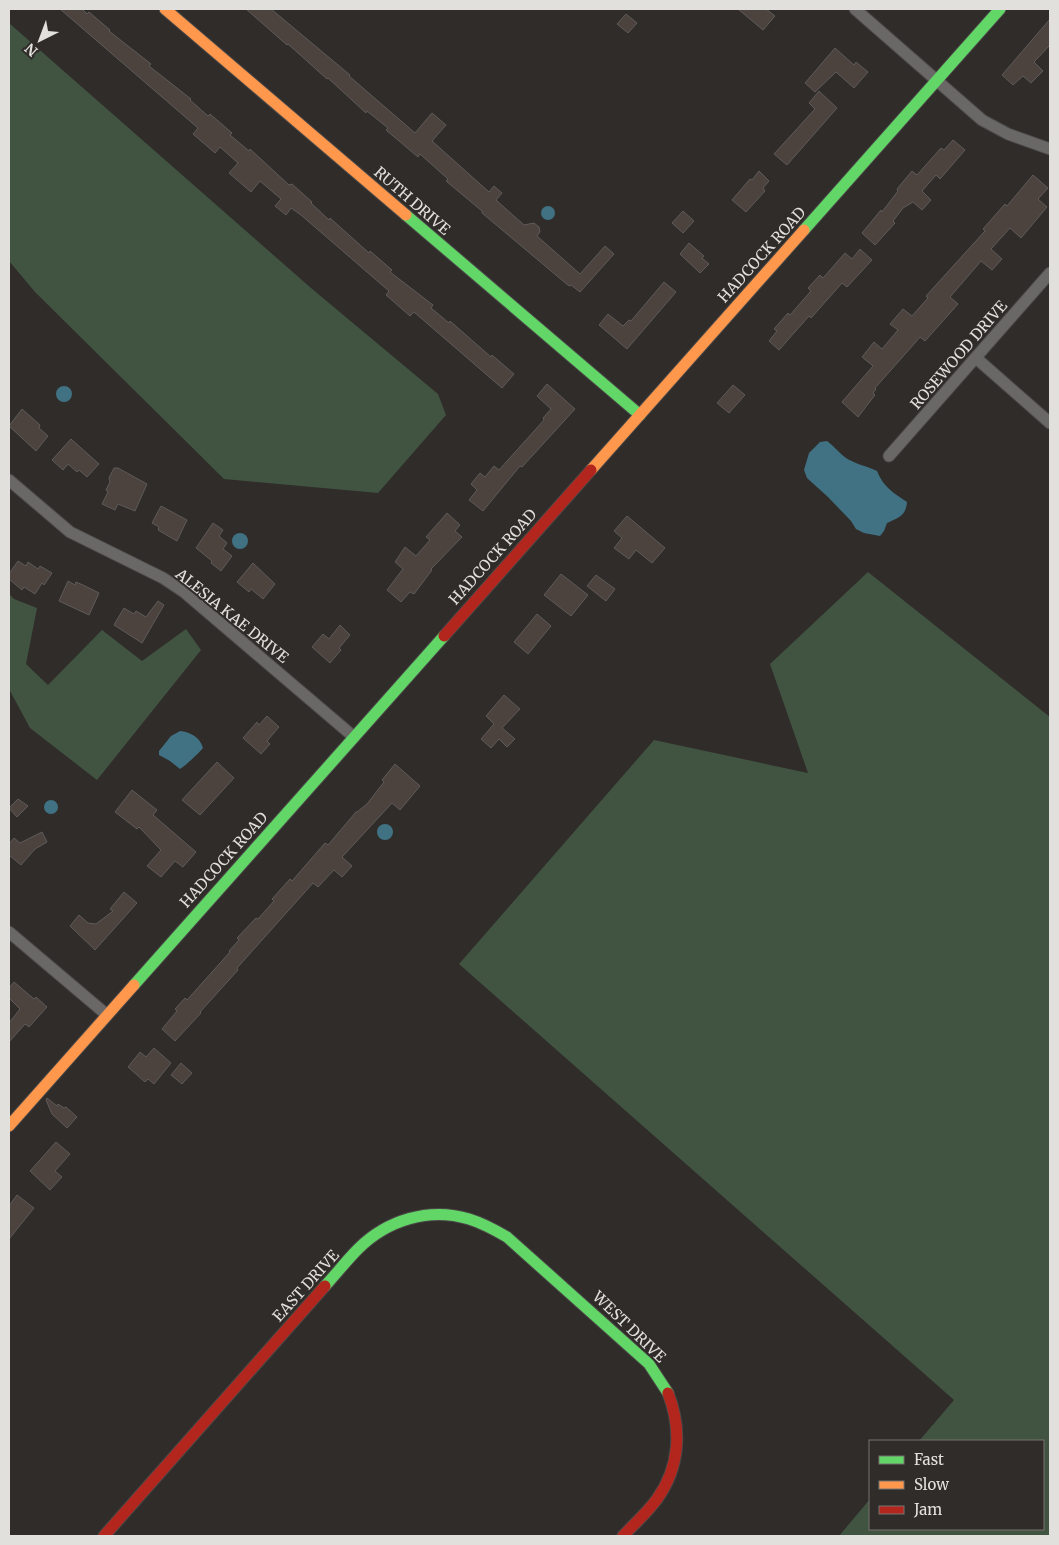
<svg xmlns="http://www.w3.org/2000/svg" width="1059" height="1545" font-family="Merriweather,serif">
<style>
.green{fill:#415341}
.water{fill:#407283}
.building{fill:#4c423e;stroke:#5e5b5a}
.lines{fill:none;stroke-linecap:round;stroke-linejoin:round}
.street-casing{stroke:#4b4948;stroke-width:13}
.fast-casing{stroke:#4b4948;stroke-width:13}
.slow-casing{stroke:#4b4948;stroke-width:13}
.jam-casing{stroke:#4b4948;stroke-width:13}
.street{stroke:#696866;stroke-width:11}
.fast{stroke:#63d668;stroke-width:11}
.slow{stroke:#ff974d;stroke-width:11}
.jam{stroke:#b3261e;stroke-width:11}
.labels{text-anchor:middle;stroke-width:4;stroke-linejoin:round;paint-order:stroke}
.street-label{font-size:15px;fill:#e2e0dd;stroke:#302c29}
</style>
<rect width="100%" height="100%" fill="#2f2c2a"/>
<g class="green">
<path d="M9 23 311 288 438 394 446 415 378 493 224 479 35 292 9 261Z"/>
<path d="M868 572 1050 717V1536H839L870 1499V1529H1043V1441H919L954 1400 459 964 654 740 808 773 770 664Z"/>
<path d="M9 594 14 599 37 608 26 664 48 685 102 630 142 661 186 629 201 650 97 780 30 728 9 689Z"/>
</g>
<g class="water">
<circle cx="548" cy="213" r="7"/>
<circle cx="64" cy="394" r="8"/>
<path d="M827 441C834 446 839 453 846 458 855 464 867 466 877 471 883 487 895 494 907 502 906 516 898 518 887 523L884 531 880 536 864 533 856 529 851 521 828 497 807 478 804 470 809 453 820 442Z"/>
<circle cx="240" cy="541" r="8"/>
<path d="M180 731C190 732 200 737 203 748 201 751 184 767 180 769L170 761 159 755V751L171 736Z"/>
<circle cx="51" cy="807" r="7"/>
<circle cx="385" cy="832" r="8"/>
</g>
<g class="building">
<path d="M60 9H82L87 14 89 12 110 30 109 31 151 64 149 66 191 99 190 100 208 116 210 114 232 133 230 135 249 151 250 149 289 185 292 184 312 202 311 203 329 220 330 218 369 253 370 251 392 270 390 272 433 305 431 308 449 323 450 321 491 357 492 355 514 374 502 388 414 312 410 316 386 295 389 291 301 215 291 208 286 215 275 206 281 199 260 181 251 192 229 173 238 163 220 147 215 153 193 134 198 128Z"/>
<path d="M246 9H271L350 75 349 76 415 133 432 113 446 125 432 141 489 192 494 186 502 193 496 200 524 225 534 223 539 227 540 232 537 236 580 274 605 246 614 254 580 292 571 285 569 286 482 213V211L446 181 448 179 420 154 418 157 386 130 388 128 367 111 366 113 328 78 327 79 288 44 287 45Z"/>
<path d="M738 9H766L775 16 763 30Z"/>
<path d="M626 14 637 23 628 33 617 24Z"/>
<path d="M1050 19V45L1034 62 1043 71 1031 83 1023 76 1013 85 1002 75Z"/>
<path d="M835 48 854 65 856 62 868 72 854 88 836 72 815 92 805 83Z"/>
<path d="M819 91 837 108 787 165 774 154 815 109 809 103Z"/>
<path d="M953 140 965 150 940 179 936 175 922 191 931 200 922 210 913 202 903 208 893 221 895 223 875 245 862 233 881 210 882 212 898 191 897 189 912 171 917 175 941 148 944 150Z"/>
<path d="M759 171 769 181 763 188 765 191 746 212 732 200 750 179 752 180Z"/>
<path d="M1033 175 1048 188 1038 199 1047 207 1021 238 1010 228 991 249 1002 259 992 270 981 261 950 297 958 304 925 341 920 337 914 344 875 388 876 389 873 393 875 395 858 417 842 402 873 366 862 357 874 342 882 349 898 330 890 324 903 309 912 316 928 298 926 296 985 231 983 229 1005 204 1007 206Z"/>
<path d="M683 211 694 221 683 233 672 223Z"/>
<path d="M689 243 704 256 702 258 709 264 700 273 680 254Z"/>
<path d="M860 249 872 260 847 287 842 283 811 318 809 316 779 350 769 341 777 331 774 329 788 313 790 315 811 291 808 288 820 275 823 278 845 253 852 259Z"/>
<path d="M664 282 676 292 627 349 599 325 608 314 623 326 629 320 631 321Z"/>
<path d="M547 384 575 409 522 467 520 466 483 511 469 500 477 490 471 484 480 473 485 477 494 466 499 470 544 420 543 418 551 409 537 396Z"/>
<path d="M733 385 745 395 729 413 717 403Z"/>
<path d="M22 409 40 425 39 428 48 436 36 451 9 426Z"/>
<path d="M71 439 99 464 87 477 79 470 77 472 68 464 63 470 52 460Z"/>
<path d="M114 468H118L147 484 135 511 118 504 115 510 102 504 108 492 106 490 110 482 109 478Z"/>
<path d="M161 506 187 520 177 541 158 530 159 527 152 523Z"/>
<path d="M447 513 460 525 455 531 462 537 431 569 432 570 414 594 410 592 401 602 387 590 403 569 395 562 405 547 416 556 430 540 426 537Z"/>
<path d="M627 516 665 548 652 563 636 550 629 559 614 548 622 538 614 531Z"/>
<path d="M213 523 223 530 219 536 227 543 223 549 232 556 221 571 211 563 212 561 196 548Z"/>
<path d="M18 561 26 566 28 562 38 569 40 566 52 573 44 585 42 583 35 594 24 587 22 590 9 579V574Z"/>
<path d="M253 563 275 584 263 599 251 589 249 592 237 582Z"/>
<path d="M561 574 588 595 571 616 544 595Z"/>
<path d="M596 575 615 589 606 601 587 586Z"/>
<path d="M68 581 75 585 76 582 83 585 99 593 89 615 59 601Z"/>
<path d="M158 601 164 605 142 643 114 625 124 608 134 614 136 611 146 617Z"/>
<path d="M537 614 551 626 528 654 514 642Z"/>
<path d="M340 625 350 635 339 648 341 650 330 663 312 647 323 634 329 639Z"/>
<path d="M504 695 520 709 502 728 515 739 507 747 499 739 491 748 481 739 494 724 486 716Z"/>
<path d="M267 716 279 727 267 741 270 744 261 754 243 738 257 722 259 725Z"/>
<path d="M217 762 234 778 200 815 182 800Z"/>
<path d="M395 764 420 786 400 810 392 803 342 857 352 866 342 877 334 870 318 887 313 883 237 968 238 970 200 1012 201 1013 175 1041 162 1029 177 1011 175 1009 185 998 187 1000 230 952 229 951 239 940 237 938 256 918 258 919 274 901 272 899 290 879 292 881 325 843 328 845 356 812H357L367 804 384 782 382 780Z"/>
<path d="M132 790 157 810 153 815 196 852 183 867 175 861 161 877 147 866 161 850 139 827 137 829 115 812Z"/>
<path d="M18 799 28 806 17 817 9 808Z"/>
<path d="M42 832 47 842 35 849 21 865 9 855V844L14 838 20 843Z"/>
<path d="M124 892 137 903 95 950 70 926 79 915 88 923 96 924 113 911 110 909Z"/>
<path d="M14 982 34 999 36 997 47 1007 29 1027 25 1024 9 1042V1023L20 1009 9 998V988Z"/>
<path d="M154 1048 171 1063 154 1084 148 1079 145 1082 128 1067 140 1052 146 1057Z"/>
<path d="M181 1063 192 1073 182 1084 171 1075Z"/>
<path d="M47 1098 57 1106 58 1104 64 1108 66 1107 77 1117 67 1128 52 1114 46 1100Z"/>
<path d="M56 1142 70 1154 55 1171 62 1177 50 1190 30 1171Z"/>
<path d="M17 1195 34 1208 9 1239V1206Z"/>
</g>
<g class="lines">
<defs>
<g id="street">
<path d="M855 9 982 120 1008 134 1050 149"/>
<path d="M976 358 1050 423"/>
<path d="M889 456 1050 273"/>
<path d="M9 480 70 532 163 578 184 592 354 737"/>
<path d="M9 932 107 1015"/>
</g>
<g id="fast">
<path d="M406 215 640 415"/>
<path d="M804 230 1000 9"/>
<path d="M134 985 444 636"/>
<path d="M325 1286C336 1274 347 1260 358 1249 387 1220 429 1207 469 1219 482 1223 495 1230 507 1237L649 1364 668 1393"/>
</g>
<g id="slow">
<path d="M165 9 406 215"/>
<path d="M591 470 804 230"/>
<path d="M9 1126 134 985"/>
</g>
<g id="jam">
<path d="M444 636 591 470"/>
<path d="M104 1536 325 1286"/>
<path d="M623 1536C634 1524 647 1513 657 1499 680 1467 682 1429 668 1393"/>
</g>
</defs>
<use href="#street" class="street-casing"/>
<use href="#fast" class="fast-casing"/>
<use href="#slow" class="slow-casing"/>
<use href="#jam" class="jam-casing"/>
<use href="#street" class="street"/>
<use href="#fast" class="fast"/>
<use href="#slow" class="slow"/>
<use href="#jam" class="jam"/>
</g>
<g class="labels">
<g class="street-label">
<text transform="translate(412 201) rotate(41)" y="5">RUTH DRIVE</text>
<text transform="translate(762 255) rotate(-48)" y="5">HADCOCK ROAD</text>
<text transform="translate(959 355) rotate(-49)" y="5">ROSEWOOD DRIVE</text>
<text transform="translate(493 557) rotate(-48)" y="5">HADCOCK ROAD</text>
<text transform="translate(232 616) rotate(39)" y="5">ALESIA KAE DRIVE</text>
<text transform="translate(224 860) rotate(-48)" y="5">HADCOCK ROAD</text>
<text transform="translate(306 1286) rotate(-48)" y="5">EAST DRIVE</text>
<text transform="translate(629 1327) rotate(44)" y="5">WEST DRIVE</text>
</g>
</g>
<rect width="1059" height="1545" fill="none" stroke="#e2e0dd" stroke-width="20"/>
<rect x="869" y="1440" width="175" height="90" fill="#302c29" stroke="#777471"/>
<rect x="879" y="1456" width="25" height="8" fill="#63d668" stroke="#777471"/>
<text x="914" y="1465" font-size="15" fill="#e2e0dd">Fast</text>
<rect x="879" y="1481" width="25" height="8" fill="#ff974d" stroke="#777471"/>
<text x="914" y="1490" font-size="15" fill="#e2e0dd">Slow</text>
<rect x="879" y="1506" width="25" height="8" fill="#b3261e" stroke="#777471"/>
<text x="914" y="1515" font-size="15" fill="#e2e0dd">Jam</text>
<g transform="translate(40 40) rotate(222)" stroke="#302c29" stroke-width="4" paint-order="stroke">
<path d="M0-4L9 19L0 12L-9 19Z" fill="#e2e0dd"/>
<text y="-8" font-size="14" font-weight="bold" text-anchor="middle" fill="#e2e0dd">N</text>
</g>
</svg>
